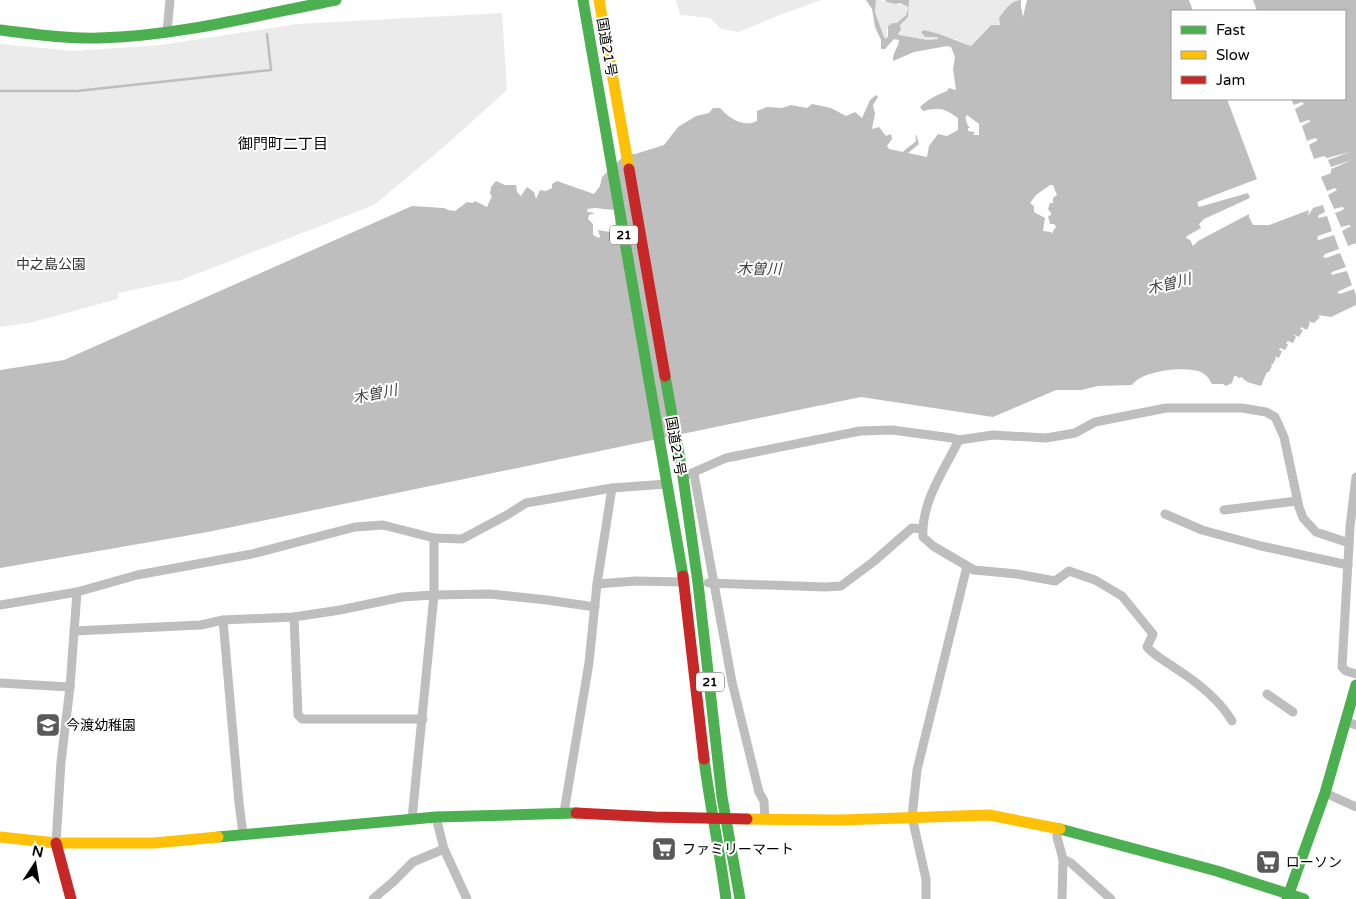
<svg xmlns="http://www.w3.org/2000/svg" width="1356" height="899" font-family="'Varela Round','Noto Sans JP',sans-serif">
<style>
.green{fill:#ebebeb}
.water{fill:#bebebe;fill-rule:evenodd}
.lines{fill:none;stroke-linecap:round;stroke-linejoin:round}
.stream{stroke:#bebebe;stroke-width:2.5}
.street{stroke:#bebebe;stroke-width:9}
.fast{stroke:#4caf50;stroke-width:11}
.slow{stroke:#ffc107;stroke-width:11}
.jam{stroke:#c62828;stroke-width:11}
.labels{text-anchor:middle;stroke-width:4;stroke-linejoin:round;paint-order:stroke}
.shield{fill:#fff;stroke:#4c4c4c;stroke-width:1}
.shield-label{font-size:12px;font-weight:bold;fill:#000}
.street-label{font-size:14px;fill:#000;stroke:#fff}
.park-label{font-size:14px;fill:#323232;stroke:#fff}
.poi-label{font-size:14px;fill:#000;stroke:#fff;text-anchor:start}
.neighbourhood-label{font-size:15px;fill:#000;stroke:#fff}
.water-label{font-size:15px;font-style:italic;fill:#434343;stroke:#fff}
</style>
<rect width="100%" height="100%" fill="#fff"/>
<g class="green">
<path d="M676 0H822L782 14 739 32 721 29 710 18 680 15Z"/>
<path d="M876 0C887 0 897 4 907 6 908 18 897 24 887 29V39L884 37 875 12Z"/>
<path d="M909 0H1016C1009 5 1003 12 999 20L1000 25C997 25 994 24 992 25 987 27 975 42 971 46L955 39 938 37 937 39 928 40 899 35 898 34 901 32 900 25 908 17Z"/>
<path d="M502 13 507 90 446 145 374 205 181 280 118 293V299L29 323 0 327V44L73 51 161 45 297 24Z"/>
</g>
<g class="water">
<path d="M866 0H876L875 12 884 37 886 39 888 36V26L893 23H897L906 15 908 8 907 6 899 3 896 4 887 2 885 0H909L908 17 900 25 901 30 898 34 899 35 928 40 938 39 937 37H925L921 32 924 30 939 34 971 46 991 25H1000L999 18C1005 10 1011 0 1021 0V7L1023 17 1027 0H1189L1193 11H1172V99H1227L1257 179 1197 202 1199 207 1248 193 1250 198 1204 219 1199 224 1201 228 1187 236 1186 238 1190 240 1193 246 1198 241 1249 214V217L1253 225H1269L1309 210 1308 216 1313 208 1323 205 1325 212 1319 215 1318 218 1327 216 1332 231 1318 236 1317 239 1319 240 1334 235 1339 249 1325 254 1323 257 1326 258 1340 253 1346 267 1332 272 1331 275 1347 271 1352 285 1337 292 1340 294 1354 289 1356 295V305L1331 317 1318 315 1320 317 1314 323 1308 321 1310 323 1307 330 1301 327 1300 329 1303 330 1299 337 1293 334 1296 337 1293 343 1288 341 1286 343 1288 345 1285 350 1280 348 1279 350 1282 351 1279 358 1275 356 1276 358 1273 364H1271L1272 366 1269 372H1267L1261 386C1255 384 1245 383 1242 377L1239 378 1236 376H1234L1232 383 1226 386 1223 384H1212C1209 379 1207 375 1201 372 1185 366 1143 370 1132 385L1098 386 1081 390H1056L993 417 861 397 208 532 0 568V370L64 360 412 206 444 208 448 210 455 211 467 202 473 203 475 201 487 207 492 196 490 194 491 187 496 181 505 185H516L517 192 521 196 527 187 534 192 536 199 540 190 546 191 552 188V184L557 181 594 194 600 186 602 177 626 154H635L664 145 678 127 696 116 709 113 713 108H720C729 118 743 128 757 121V111L767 107 782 108 791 105 807 108 812 104 831 108 846 116 855 112 862 118 870 100 876 95 878 97 873 105 875 114 872 129 879 127 886 136 891 134 892 139 887 146 889 149 903 152C905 149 916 142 916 141 916 139 915 136 916 134L919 144 908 153 927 157 929 146 938 134 947 136 958 130V118C943 108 941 107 923 111L920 107C928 99 937 95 947 91L949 88 956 90 953 69 955 57 951 47 947 46 914 52 893 61C892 53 899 47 899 40L894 39 885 49H881V40L875 27 872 9ZM967 115 979 124V135H973L975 132 968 131V128H970C967 125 964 118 967 115ZM1050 185H1053L1057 195 1053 198V203H1050L1048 209 1051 213V215L1048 216 1050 224H1054L1056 227 1051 234V232L1043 231 1045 218 1034 212V206L1030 203 1036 195ZM595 208 614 210 616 229 610 232 598 230 600 236 599 238 593 235V224L588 219 589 215 595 213 588 212 587 209Z"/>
<path d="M1253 0H1356V243L1348 246 1342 231 1351 226 1349 225 1341 227 1335 213 1343 210 1344 208 1342 207 1334 209 1328 195 1337 190 1335 188 1327 191 1321 177 1331 173V169L1352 160 1331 167 1328 160 1350 152 1327 158 1324 156 1314 159 1309 145 1318 140 1315 138 1307 141 1302 126 1311 121 1308 120 1300 123 1295 109 1304 104 1302 102 1294 105 1291 99H1345V11H1257Z"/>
</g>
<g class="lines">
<path class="stream" d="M0 91H77L271 70 267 34"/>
<g class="street">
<path d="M167 32 170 0"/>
<path d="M959 440C944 470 921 502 923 537L933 546 974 570 1017 574 1055 581 1069 571 1095 580 1122 596 1153 634 1147 647C1155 656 1165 661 1175 668 1197 682 1219 699 1232 721"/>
<path d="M694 474 732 682 759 792 764 801 765 820"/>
<path d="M683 477 726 458 860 431 892 430 952 438 959 440 993 435 1046 438 1075 433 1095 422 1166 408H1242L1266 412 1275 417 1284 437 1299 507 1303 518 1316 532 1349 543"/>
<path d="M1356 477 1350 527 1342 667 1346 671 1356 674"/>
<path d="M1224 510 1297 501"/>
<path d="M1165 514 1202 530 1261 546 1348 565"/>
<path d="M708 583 825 587 841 586 873 562 912 528 922 529"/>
<path d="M597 584 636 581 684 582"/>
<path d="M0 605 77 592 137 575 252 554 355 527 383 525 434 538 462 539 507 515 526 503 612 488 667 484"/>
<path d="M294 617 298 715 302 719H423"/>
<path d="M223 620 239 803 243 834"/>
<path d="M74 631 201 625 223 620 294 617 340 610 402 597 434 595 490 594 547 600 595 607"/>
<path d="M0 683 70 687"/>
<path d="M1267 694 1293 712"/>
<path d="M1345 721 1356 725"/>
<path d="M1325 793 1356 807"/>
<path d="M564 812 589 663 597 584 612 488"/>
<path d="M436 817 444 849 467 899"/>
<path d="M412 819 434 595V538"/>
<path d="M1057 828V837L1063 859 1062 899"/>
<path d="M56 843 61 762 70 687 77 592"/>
<path d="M1063 859 1071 863 1111 899"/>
<path d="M373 899 393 882 413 862 444 849"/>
<path d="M926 899V879L912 817 917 770 967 566"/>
</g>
<g class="fast">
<path d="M583 0 683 576"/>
<path d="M0 30C33 34 66 39 99 38 177 36 259 15 336 0"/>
<path d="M665 376 683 477 698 583 722 797 740 899"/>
<path d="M704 759C710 806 720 852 726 899"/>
<path d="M1060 829 1217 871 1304 899"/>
<path d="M218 837 436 817 576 813"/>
<path d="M1287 899 1325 793 1356 685"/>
</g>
<g class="slow">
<path d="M599 0 629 169"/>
<path d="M747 819 839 820 989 815 1060 829"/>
<path d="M0 837 56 843H154L218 837"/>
</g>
<g class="jam">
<path d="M629 169 665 376"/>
<path d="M683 576 704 759"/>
<path d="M576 813 655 817 747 819"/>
<path d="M56 843 71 899"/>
</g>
</g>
<defs>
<symbol id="school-square" viewBox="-11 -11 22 22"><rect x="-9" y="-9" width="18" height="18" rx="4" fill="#595959" stroke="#fff"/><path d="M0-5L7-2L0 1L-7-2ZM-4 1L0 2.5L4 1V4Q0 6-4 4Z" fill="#fff"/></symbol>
<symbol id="supermarket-square" viewBox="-11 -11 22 22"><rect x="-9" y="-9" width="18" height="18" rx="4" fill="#595959" stroke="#fff"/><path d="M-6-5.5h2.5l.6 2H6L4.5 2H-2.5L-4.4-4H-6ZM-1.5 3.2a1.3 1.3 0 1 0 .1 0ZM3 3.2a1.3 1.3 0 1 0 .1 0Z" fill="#fff"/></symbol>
</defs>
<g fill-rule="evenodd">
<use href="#school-square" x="34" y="711" width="28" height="28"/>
<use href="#supermarket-square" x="650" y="835" width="28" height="28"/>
<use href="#supermarket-square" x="1254" y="848" width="28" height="28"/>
</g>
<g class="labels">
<g class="shield">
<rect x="610" y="225.5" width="28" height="19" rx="4"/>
<rect x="696" y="672.5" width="28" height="19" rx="4"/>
</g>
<g class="shield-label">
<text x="624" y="239">21</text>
<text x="710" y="686">21</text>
</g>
<g class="street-label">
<text transform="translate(607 47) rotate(80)" y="5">国道21号</text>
<text transform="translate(676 446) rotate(80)" y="5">国道21号</text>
</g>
<g class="park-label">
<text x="51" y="269">中之島公園</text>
</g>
<g class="poi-label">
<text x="66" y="730">今渡幼稚園</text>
<text x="682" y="854">ファミリーマート</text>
<text x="1286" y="867">ローソン</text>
</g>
<g class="neighbourhood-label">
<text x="283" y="149">御門町二丁目</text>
</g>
<g class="water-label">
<text x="759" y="274">木曽川</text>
<text transform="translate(1169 284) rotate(-14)" y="5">木曽川</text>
<text transform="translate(375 394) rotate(-11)" y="5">木曽川</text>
</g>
</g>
<rect x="1171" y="10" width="175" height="90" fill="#ffffff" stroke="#999999"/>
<rect x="1181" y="26" width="25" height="8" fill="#4caf50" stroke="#999999"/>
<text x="1216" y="35" font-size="15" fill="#000000">Fast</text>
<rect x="1181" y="51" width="25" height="8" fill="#ffc107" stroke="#999999"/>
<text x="1216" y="60" font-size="15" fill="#000000">Slow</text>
<rect x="1181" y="76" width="25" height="8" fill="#c62828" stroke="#999999"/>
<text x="1216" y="85" font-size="15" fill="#000000">Jam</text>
<g transform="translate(35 864) rotate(12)" stroke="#ffffff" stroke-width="4" paint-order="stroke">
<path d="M0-4L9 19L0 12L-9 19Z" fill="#000000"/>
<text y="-8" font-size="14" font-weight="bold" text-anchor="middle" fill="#000000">N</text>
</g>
</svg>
